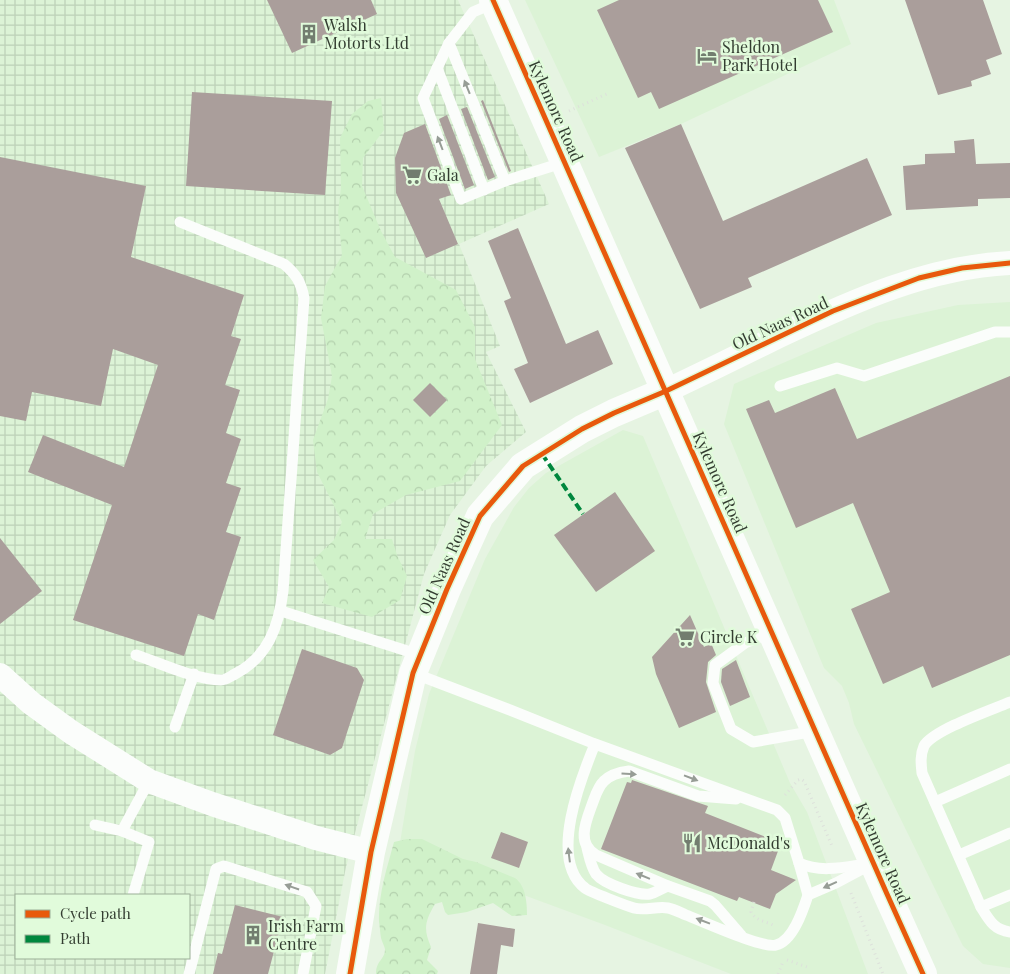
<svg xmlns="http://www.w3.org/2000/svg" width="1010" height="974" font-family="'Playfair Display',serif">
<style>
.built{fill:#dcf3d6}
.industrial{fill:url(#industrial-grid);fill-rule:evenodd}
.forest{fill:url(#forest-crowns)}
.building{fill:#aa9e9b}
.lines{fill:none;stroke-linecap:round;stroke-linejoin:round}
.path{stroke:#dde1db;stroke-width:3;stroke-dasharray:1 4;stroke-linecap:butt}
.service{stroke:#fbfdfb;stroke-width:11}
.minor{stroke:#fbfdfb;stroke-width:24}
.tertiary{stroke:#fbfdfb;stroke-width:28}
.secondary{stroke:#fbfdfb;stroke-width:28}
.quiet{stroke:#00873e;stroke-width:4;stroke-dasharray:8 4;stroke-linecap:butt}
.cycleway-casing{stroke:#e1fbdb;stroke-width:8}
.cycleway{stroke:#e8590c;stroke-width:5}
.oneway{fill:#979d96}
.labels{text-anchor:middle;stroke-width:5;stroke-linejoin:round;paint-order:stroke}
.poi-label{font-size:16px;fill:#333d31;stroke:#e1fbdb;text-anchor:start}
.street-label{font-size:16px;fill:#333d31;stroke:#e1fbdb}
</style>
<defs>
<pattern id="industrial-grid" width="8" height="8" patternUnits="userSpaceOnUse" patternTransform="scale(1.25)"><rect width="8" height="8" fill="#dcf3d6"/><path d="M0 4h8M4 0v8" fill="none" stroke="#bdd1b8"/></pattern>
<pattern id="forest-crowns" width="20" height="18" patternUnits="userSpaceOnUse" patternTransform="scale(1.25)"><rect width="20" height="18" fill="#d0f1c9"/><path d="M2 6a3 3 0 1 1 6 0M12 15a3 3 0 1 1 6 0" fill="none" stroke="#b3d0ad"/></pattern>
</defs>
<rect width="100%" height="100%" fill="#e6f4e2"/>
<g class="built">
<path d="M525 0H834L851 44 681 124 599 157Z"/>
<path d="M1010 302V968L983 964 963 946 854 724 849 703 842 686 824 668 724 424 734 384 876 323 958 305Z"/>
<path d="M623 430 643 436 790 783 807 812 868 974H731L605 925 399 849 415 751 429 694 485 559 514 507 529 488 546 473Z"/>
</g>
<path class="industrial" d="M0 0H458L549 204 459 244 500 346 486 352 526 432 486 466 450 515 424 574 346 867 325 974H0ZM16 895H189V958H16Z"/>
<g class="forest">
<path d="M381 98 384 130 363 158 362 186 381 231 395 257 456 290 475 327V359L502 425 460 481 406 495 373 514 365 539H392L397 555 407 576 400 600 372 617 322 603 329 587 313 560 334 540 342 522 317 472 313 440 328 399 332 376 321 318 325 286 342 255 338 212 341 188 340 138 352 114 368 101Z"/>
<path d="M407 839H422L463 859 476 862 515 878C526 886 527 903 527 915L512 916 493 903 467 912 448 915 445 912 442 902 435 904C425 921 423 929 431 947L427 960 438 971 437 974H376C376 960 385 960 385 949 384 945 382 942 381 938 380 933 380 927 379 922 378 895 387 868 394 842Z"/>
</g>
<g class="building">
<path d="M267 0H371L377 14 292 53Z"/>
<path d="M619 0H818L833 32 659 109 651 92 638 98 597 10Z"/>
<path d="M905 0H983L1002 54 986 60 991 74 971 81 972 86 938 95Z"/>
<path d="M192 92 332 101 325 195 186 186Z"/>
<path d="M483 100 511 171 509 172 481 101Z"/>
<path d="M467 107 495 177 488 180 461 109Z"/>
<path d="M447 115 474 185 465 189 439 119Z"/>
<path d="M425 124 451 195 439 199 458 244 426 258 396 193 395 158 404 133Z"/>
<path d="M681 124 723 221 867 158 892 215 748 278 752 287 700 309 625 148Z"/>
<path d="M974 139 976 164 1010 163V198L978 199V206L906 210 903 166 925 164V154L955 153 954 141Z"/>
<path d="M0 157 146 186 131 257 244 295 231 336 241 339 225 385 240 390 226 433 241 439 226 483 241 488 226 532 241 537 214 620 198 614 184 656 73 620 112 505 28 472 43 435 124 467 158 365 113 349 101 406 32 392 26 421 0 416Z"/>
<path d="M518 228 566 344 598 330 613 364 530 403 514 369 528 363 504 301 511 298 488 241Z"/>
<path d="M1010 376V655L932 688 923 666 883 684 851 609 890 592 853 503 796 528 746 409 769 400 775 413 835 388 857 439Z"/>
<path d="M430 383 447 400 430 417 413 400Z"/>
<path d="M615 492 655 551 596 592 554 535Z"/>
<path d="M0 538 42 591 0 624Z"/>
<path d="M690 615 704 647 711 643 716 655 708 662 706 682 716 712 679 728 656 674 652 657Z"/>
<path d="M302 649 357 668 364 680 342 748 330 755 273 735Z"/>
<path d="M736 660 750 697 730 706 721 682 722 669Z"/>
<path d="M632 780 708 806 705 813 781 843 771 870 796 880 776 894 770 909 739 897 737 901 601 849 627 782 631 783Z"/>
<path d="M501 832 528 842 519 868 491 858Z"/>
<path d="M235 905 283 917 268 974H213L218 953 222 954Z"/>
<path d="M478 923 515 929 513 947 501 945 497 974H470Z"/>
</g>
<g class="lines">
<g class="path">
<path d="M569 111 609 93"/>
<path d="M785 795 798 780 801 779 804 781 832 846"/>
<path d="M851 893 883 974"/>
<path d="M754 902 751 912C756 921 765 921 773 925"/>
<path d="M787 960 810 968"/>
<path d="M778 974 783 962"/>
</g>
<g class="service">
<path d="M494 3 473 12 449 43 423 98 461 199 505 181 565 162"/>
<path d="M449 43 505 181"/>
<path d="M437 68 484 190"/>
<path d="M780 386 837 368 864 376 995 332H1010"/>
<path d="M281 611 420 655"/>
<path d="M772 632 745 643 715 665 713 683 731 729 753 742 815 731"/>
<path d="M136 655C160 663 196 680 221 680 226 680 231 676 235 674 268 657 279 626 283 591L304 298C301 282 296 274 284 264L180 222"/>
<path d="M413 673 510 710 595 744 777 810 785 818 799 863C822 874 849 866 873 863"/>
<path d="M1010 702C991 710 933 730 924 746 920 755 921 764 922 773L981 907C989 920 994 930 1010 932"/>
<path d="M175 727 194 674"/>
<path d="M595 744C581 778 548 860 585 888 590 892 627 906 634 908 645 911 657 906 668 908 674 909 681 913 686 915 702 921 763 949 776 945 793 941 803 910 808 895L836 883 866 867"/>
<path d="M736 799 698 796 629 771C621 772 610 775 604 781 598 787 596 794 593 802 587 819 575 843 596 855L668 886 710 901 715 905 741 935"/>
<path d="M935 802 1010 769"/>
<path d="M95 825 122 831 149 842 133 895"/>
<path d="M122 831 149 781"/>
<path d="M587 848C589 856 591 867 596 874 604 884 638 896 650 894 657 892 662 888 668 886"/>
<path d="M959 855 1010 833"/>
<path d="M799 863 808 895"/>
<path d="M981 907 1010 895"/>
<path d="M189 974 216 869 224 866 307 892 316 906 303 974"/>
</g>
<g class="minor">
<path d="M666 391C704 373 741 355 779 336 853 301 928 267 1010 263"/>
<path d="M0 675 31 703 71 732 149 781 212 804 316 838 371 852"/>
</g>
<path class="tertiary" d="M350 974 371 852 413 673 447 589 480 516 523 466 582 429 614 413 666 391"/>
<path class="secondary" d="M493 0 887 894 923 974"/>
<path class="quiet" d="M542 454 583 514"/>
<defs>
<g id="cycleway">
<path d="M493 0 887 894 923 974"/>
<path d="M350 974 371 852 413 673 447 589 480 516 523 466 582 429 614 413 666 391 833 311 919 278 962 268 1010 263"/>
</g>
</defs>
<use href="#cycleway" class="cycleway-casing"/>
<use href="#cycleway" class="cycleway"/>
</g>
<defs><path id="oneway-solid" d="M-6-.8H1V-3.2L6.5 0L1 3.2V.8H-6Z" transform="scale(1.25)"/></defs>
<g class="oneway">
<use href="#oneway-solid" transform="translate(467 87) rotate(-112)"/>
<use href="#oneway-solid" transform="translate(440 143) rotate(-111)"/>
<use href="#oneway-solid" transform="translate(629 774) rotate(4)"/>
<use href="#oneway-solid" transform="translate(691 778) rotate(21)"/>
<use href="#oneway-solid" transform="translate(569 855) rotate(-97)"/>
<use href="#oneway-solid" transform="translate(643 876) rotate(-158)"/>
<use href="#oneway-solid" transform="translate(830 885) rotate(156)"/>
<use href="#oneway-solid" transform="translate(292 887) rotate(-161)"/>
<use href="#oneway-solid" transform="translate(703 921) rotate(-159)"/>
</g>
<defs>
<symbol id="building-bare" viewBox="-9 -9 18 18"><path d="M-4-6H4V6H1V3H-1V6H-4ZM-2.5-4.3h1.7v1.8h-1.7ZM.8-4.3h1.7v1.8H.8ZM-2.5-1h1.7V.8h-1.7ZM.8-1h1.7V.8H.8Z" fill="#727d6f" stroke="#e1fbdb" stroke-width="2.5" paint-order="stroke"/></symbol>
<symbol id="hotel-bare" viewBox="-9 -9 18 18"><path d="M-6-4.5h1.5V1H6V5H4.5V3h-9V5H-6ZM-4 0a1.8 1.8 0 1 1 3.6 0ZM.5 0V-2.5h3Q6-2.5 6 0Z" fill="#727d6f" stroke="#e1fbdb" stroke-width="2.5" paint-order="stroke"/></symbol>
<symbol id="supermarket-bare" viewBox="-9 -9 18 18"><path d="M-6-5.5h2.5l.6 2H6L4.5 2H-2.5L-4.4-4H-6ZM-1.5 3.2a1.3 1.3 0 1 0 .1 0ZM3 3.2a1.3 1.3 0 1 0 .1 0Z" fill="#727d6f" stroke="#e1fbdb" stroke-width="2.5" paint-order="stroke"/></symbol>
<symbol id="restaurant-bare" viewBox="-9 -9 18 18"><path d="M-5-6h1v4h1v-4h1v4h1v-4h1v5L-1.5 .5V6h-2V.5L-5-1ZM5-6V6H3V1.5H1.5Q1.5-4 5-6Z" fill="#727d6f" stroke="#e1fbdb" stroke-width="2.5" paint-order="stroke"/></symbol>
</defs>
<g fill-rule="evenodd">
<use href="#building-bare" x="295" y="20" width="28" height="28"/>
<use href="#hotel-bare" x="693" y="42" width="28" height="28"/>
<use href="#supermarket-bare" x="398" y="161" width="28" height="28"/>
<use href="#supermarket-bare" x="671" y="623" width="28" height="28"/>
<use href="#restaurant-bare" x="678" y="829" width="28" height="28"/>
<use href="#building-bare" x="239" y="921" width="28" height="28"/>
</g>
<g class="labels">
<g class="poi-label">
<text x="324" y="31">Walsh<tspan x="324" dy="18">Motorts Ltd</tspan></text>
<text x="722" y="53">Sheldon<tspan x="722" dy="18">Park Hotel</tspan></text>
<text x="427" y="181">Gala</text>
<text x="700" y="643">Circle K</text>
<text x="707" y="849">McDonald's</text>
<text x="268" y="932">Irish Farm<tspan x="268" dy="18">Centre</tspan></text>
</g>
<g class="street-label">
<text transform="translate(556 111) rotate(66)" y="6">Kylemore Road</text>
<text transform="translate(780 323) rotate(-25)" y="6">Old Naas Road</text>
<text transform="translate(720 482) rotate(66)" y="6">Kylemore Road</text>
<text transform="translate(444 566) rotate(-66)" y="6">Old Naas Road</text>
<text transform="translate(883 853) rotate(66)" y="6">Kylemore Road</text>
</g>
</g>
<rect x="15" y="894" width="175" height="65" fill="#e1fbdb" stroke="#9baf97"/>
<rect x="25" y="910" width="25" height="8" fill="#e8590c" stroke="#9baf97"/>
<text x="60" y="919" font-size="15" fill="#333d31">Cycle path</text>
<rect x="25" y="935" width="25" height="8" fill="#00873e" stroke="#9baf97"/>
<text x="60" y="944" font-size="15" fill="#333d31">Path</text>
</svg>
